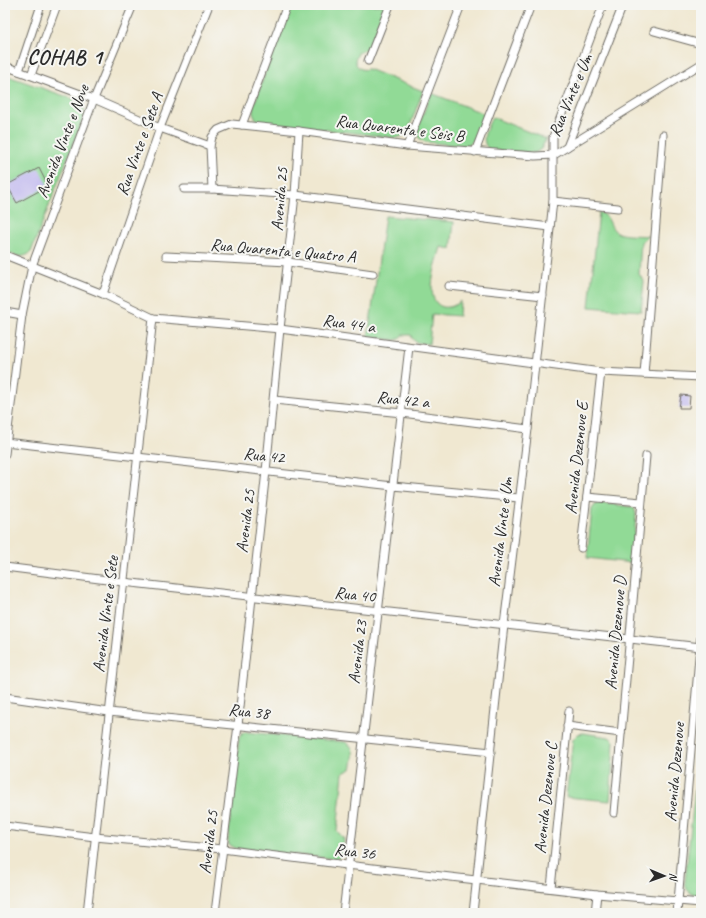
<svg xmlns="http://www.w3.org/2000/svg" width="706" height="918" font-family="Caveat,sans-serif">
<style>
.green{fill:#91da96;stroke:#5e8260}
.building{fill:#c3bbef}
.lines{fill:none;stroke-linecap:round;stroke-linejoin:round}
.minor-casing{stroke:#706d65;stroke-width:9}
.minor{stroke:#fff;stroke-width:7}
.labels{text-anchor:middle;stroke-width:4;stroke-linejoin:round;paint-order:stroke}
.street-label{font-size:17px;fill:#2b2b2b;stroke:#f6f6f2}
.district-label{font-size:21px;font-weight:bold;letter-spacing:1px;fill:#2b2b2b;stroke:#f6f6f2}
</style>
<rect width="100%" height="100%" fill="#f6f6f2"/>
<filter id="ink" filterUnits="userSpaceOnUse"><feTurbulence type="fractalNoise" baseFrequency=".025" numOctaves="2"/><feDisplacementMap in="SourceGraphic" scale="8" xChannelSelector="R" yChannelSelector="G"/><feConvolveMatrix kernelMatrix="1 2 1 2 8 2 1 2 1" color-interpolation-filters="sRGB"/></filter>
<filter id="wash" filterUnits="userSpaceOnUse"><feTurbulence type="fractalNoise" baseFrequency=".012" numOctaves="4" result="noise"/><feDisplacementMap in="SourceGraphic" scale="16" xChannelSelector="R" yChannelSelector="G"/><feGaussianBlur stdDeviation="0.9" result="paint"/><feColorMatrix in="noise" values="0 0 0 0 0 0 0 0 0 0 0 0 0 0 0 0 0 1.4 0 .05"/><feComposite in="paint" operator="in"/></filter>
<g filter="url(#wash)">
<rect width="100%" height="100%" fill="#f0e8d1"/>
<g class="green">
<path d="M292 5H386L370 46 367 49 358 53 355 60C356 67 361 71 368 69L423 91 408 131 403 136 396 138 262 122C255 120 252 115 253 108L272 53Z"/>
<path d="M5 75 79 101C84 105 85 110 84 116L31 252C23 260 14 255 5 251Z"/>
<path d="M431 93 485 114 474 140 468 145 463 146 425 142 419 138 417 130Z"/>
<path d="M492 117 546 139 541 149 535 153 490 150C478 141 488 127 492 117Z"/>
<path d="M599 212C612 216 608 228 618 233 626 236 639 235 648 236L641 242 639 274 644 281 641 311 589 307Z"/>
<path d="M385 216 454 222 451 249 441 247C437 262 422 301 443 307 450 308 455 306 460 301L459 316 432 314 429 344C421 343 413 344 411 335H402L399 339 395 340 368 337Z"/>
<path d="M600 503 633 507 635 510 636 515 632 563 587 558 592 509 595 505Z"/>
<path d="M246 732 345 742C357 747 353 759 351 769L343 773 337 831 344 839C343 846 344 857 336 859L234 848 229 845 228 840 239 738 242 734Z"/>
<path d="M583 733 609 737 614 741 610 801 566 797 573 739 578 734Z"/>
<path d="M700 743H701V896C691 895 685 891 685 881Z"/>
</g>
<g id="blocks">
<g class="building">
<path d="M39 168 48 186 17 203 7 185Z"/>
<path d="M681 395 690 396 689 408H679Z"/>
</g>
</g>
</g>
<g filter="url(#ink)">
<use href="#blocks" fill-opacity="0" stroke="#706d65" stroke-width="1"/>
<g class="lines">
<defs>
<g id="minor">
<path d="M654 31 701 44"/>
<path d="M368 61 390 5"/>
<path d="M5 66 94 99 160 128 210 146"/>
<path d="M19 71 41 5"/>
<path d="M31 75 57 5"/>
<path d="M242 125 287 5"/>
<path d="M407 146 461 5"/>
<path d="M567 147 701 64"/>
<path d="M475 152 531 5"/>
<path d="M184 189H212L295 195 550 227"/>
<path d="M212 189 210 146 212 137 218 130 232 124 299 131 407 146 535 156 554 155 567 147 623 5"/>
<path d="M553 201 618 208"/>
<path d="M5 255 103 294 153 318 280 329 601 372 701 377"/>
<path d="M166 256 288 262 373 274"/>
<path d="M449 286 543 296"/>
<path d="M103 294 160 128 209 5"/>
<path d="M5 312 22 315"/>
<path d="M644 374 663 135"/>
<path d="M274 400 402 413 528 429"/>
<path d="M5 442 393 486 519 498"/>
<path d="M5 454 22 315 32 266 94 99 133 5"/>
<path d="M587 497 641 502"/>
<path d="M581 548 601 372"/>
<path d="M5 567 123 582 701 647"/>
<path d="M5 697 109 712 491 752"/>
<path d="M567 726 621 733"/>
<path d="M614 813 646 456"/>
<path d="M5 826 95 837 222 849 347 865 597 894 701 903"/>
<path d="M551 888 569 711"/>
<path d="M87 913 153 318"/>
<path d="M215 913 238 725 266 471 280 329 295 195 299 131"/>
<path d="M343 913 409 347"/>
<path d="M473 913 504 625 528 429 553 201V137L603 5"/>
<path d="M595 913 597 894"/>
<path d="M677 913 701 634"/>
</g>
</defs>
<use href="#minor" class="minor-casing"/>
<use href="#minor" class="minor"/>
</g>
</g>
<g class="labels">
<g class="street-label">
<text transform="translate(570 95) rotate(-67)" y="6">Rua Vinte e Um</text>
<text transform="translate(400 128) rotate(7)" y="6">Rua Quarenta e Seis B</text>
<text transform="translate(62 141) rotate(-69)" y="6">Avenida Vinte e Nove</text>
<text transform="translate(139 144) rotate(-70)" y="6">Rua Vinte e Sete A</text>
<text transform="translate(279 199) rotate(-85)" y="6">Avenida 25</text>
<text transform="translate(283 250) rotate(5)" y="6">Rua Quarenta e Quatro A</text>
<text transform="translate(349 323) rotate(8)" y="6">Rua 44 a</text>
<text transform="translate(403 399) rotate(6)" y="6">Rua 42 a</text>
<text transform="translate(264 455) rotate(6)" y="6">Rua 42</text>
<text transform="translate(576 458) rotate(-84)" y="6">Avenida Dezenove E</text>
<text transform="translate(245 521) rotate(-83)" y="6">Avenida 25</text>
<text transform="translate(500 532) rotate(-83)" y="6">Avenida Vinte e Um</text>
<text transform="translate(355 594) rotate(6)" y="6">Rua 40</text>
<text transform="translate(105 614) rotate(-83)" y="6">Avenida Vinte e Sete</text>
<text transform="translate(615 633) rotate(-85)" y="6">Avenida Dezenove D</text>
<text transform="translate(357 652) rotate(-83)" y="6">Avenida 23</text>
<text transform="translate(249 711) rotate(6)" y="6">Rua 38</text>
<text transform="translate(674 772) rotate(-85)" y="6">Avenida Dezenove</text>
<text transform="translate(545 798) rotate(-84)" y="6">Avenida Dezenove C</text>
<text transform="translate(208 842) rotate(-83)" y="6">Avenida 25</text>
<text transform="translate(355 851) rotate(7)" y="6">Rua 36</text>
</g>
<g class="district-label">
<text x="65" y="64">COHAB 1</text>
</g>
</g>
<rect width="706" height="918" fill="none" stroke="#f6f6f2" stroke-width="20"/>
<g transform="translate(664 876) rotate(92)" stroke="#f6f6f2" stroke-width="3" paint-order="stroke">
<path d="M0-3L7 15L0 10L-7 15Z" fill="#2b2b2b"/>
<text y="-6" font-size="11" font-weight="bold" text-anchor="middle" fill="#2b2b2b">N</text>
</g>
</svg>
